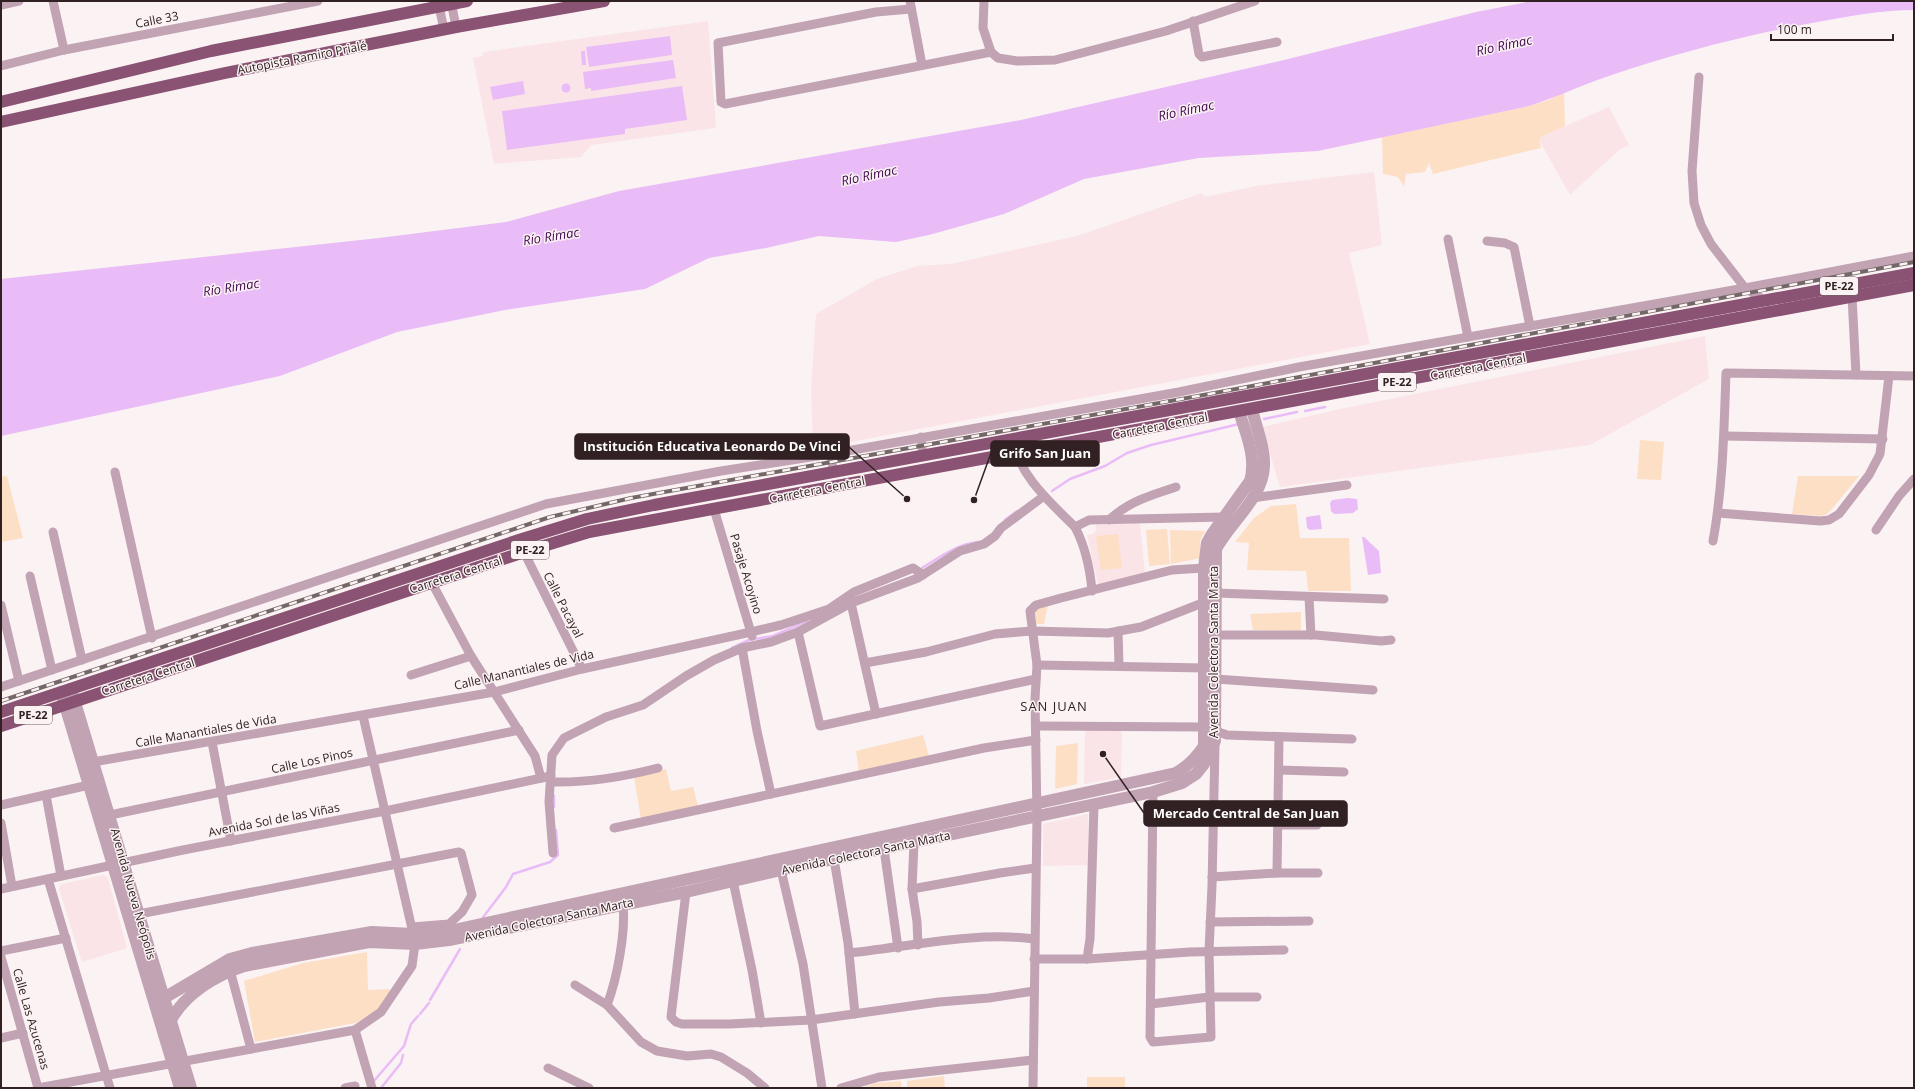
<svg xmlns="http://www.w3.org/2000/svg" width="1915" height="1089" font-family="'Open Sans',sans-serif">
<style>
.built{fill:#fae4e7}
.green{fill:#fddfc6}
.water{fill:#e9bcf7}
.lines{fill:none;stroke-linecap:round;stroke-linejoin:round}
.stream{stroke:#e9bcf7;stroke-width:2.5}
.minor{stroke:#c1a3b3;stroke-width:9}
.tertiary{stroke:#c1a3b3;stroke-width:12}
.trunk{stroke:#8a5273;stroke-width:12}
.rail-casing{stroke:#746768;stroke-width:4}
.rail{stroke:#fbf2f3;stroke-width:2.5;stroke-dasharray:8;stroke-linecap:butt}
.labels{text-anchor:middle;stroke-width:3;stroke-linejoin:round;paint-order:stroke}
.shield{fill:#fbf2f3;stroke:#6e6061;stroke-width:1}
.shield-label{font-size:11px;font-weight:bold;fill:#312123}
.street-label{font-size:12px;fill:#312123;stroke:#fbf2f3}
.water-label{font-size:13px;font-style:italic;fill:#410950;stroke:#fbf2f3}
.neighbourhood-label{font-size:13px;letter-spacing:1px;fill:#312123;stroke:#fbf2f3}
.leader{fill:none;stroke:#312123;stroke-width:1.5}
.callout-dot{fill:#312123;stroke:#fbf2f3;stroke-width:1.5}
.callout{fill:#312123;stroke:#312123;stroke-width:1.5}
.callout-label{font-size:13px;text-anchor:middle;font-weight:bold;fill:#fff}
</style>
<rect width="100%" height="100%" fill="#fbf2f3"/>
<g class="built">
<path d="M708 21 716 128 591 145 581 157 494 164 473 58 483 56V52Z"/>
<path d="M1609 107 1629 145 1619 150 1570 195 1538 138Z"/>
<path d="M1374 172 1382 245 1349 253 1370 344 813 449 811 388 816 314 877 279 917 266 951 264 1077 236 1202 193 1205 197 1256 186Z"/>
<path d="M1705 336 1709 379 1590 445 1280 487 1262 427 1340 409Z"/>
<path d="M1140 523 1145 574 1098 585 1087 535 1093 534 1096 531V525Z"/>
<path d="M1085 730 1122 731 1121 777 1084 784Z"/>
<path d="M1088 814 1089 865 1043 866V824Z"/>
<path d="M104 875 108 878 127 948 82 962 59 889 61 884Z"/>
</g>
<g class="green">
<path d="M1564 92 1565 126 1539 138 1541 148 1433 174 1429 163 1425 172 1406 174 1404 187 1398 177 1383 174 1382 137 1529 106 1549 100Z"/>
<path d="M1640 440 1664 442 1661 480 1637 479Z"/>
<path d="M7 476 23 538 1 542V477Z"/>
<path d="M1798 476H1859L1832 509 1827 514 1821 516 1792 514Z"/>
<path d="M1296 504 1300 538H1349L1351 591H1308L1306 571 1247 570 1249 543 1235 542 1254 518 1271 506Z"/>
<path d="M1167 529 1170 564 1149 566 1146 530Z"/>
<path d="M1170 530 1205 531 1200 541 1201 558 1171 564Z"/>
<path d="M1118 534 1122 568 1101 570 1096 536Z"/>
<path d="M1048 605 1044 624H1036L1034 611Z"/>
<path d="M1301 612V631L1253 630 1250 614Z"/>
<path d="M923 735 929 756 859 772 856 751Z"/>
<path d="M1078 743 1077 784 1055 789 1056 746Z"/>
<path d="M666 769 671 791 693 787 698 806 641 819 634 777Z"/>
<path d="M367 952 368 990 390 989 391 998 376 1014 355 1023 255 1042 244 981 303 963Z"/>
<path d="M944 1076 945 1088H907V1081Z"/>
<rect x="1087" y="1077" width="38" height="11"/>
<path d="M901 1081 902 1088H862L875 1083Z"/>
</g>
<g class="water">
<path d="M1532 1H1914V10C1880 10 1845 17 1812 23 1742 36 1673 54 1606 77 1579 86 1555 98 1529 106L1318 151 1199 158 1084 179 1004 214 929 235 896 242 819 236 766 248 709 258 645 289 505 310 397 332 280 376 1 436V279L379 238 506 222 619 191 1021 120 1284 60 1476 12Z"/>
<path d="M670 36 672 55 589 67 586 47Z"/>
<path d="M581 51H585L586 65H582Z"/>
<path d="M673 60 676 78 591 91V88L585 89 583 72Z"/>
<path d="M523 81 525 94 493 100 490 87Z"/>
<circle cx="566" cy="88" r="4.5"/>
<path d="M682 86 687 120 625 129V134L507 150 502 111Z"/>
<path d="M1348 498 1357 499 1358 509 1353 513 1334 514 1331 511 1330 503 1332 500Z"/>
<path d="M1320 515 1322 529 1310 530 1307 528 1306 517Z"/>
<path d="M1362 537H1364L1379 551 1381 573 1368 575Z"/>
</g>
<g class="lines">
<g class="stream">
<path d="M1305 411 1325 407"/>
<path d="M1264 419 1297 412"/>
<path d="M1052 491 1070 479 1105 466 1127 453 1151 445 1239 424"/>
<path d="M1005 520 1017 511"/>
<path d="M922 568C940 557 956 545 977 542"/>
<path d="M732 648 749 640 773 636 807 621"/>
<path d="M554 807V796"/>
<path d="M481 920 506 887 513 874 550 862 558 855 556 830"/>
<path d="M430 1000 460 949"/>
<path d="M420 1014 429 1003"/>
<path d="M373 1082 404 1046 411 1024 418 1016"/>
<path d="M381 1088 401 1063 403 1055"/>
</g>
<g class="minor">
<path d="M53 1 64 50"/>
<path d="M438 1 444 30"/>
<path d="M451 1 456 27"/>
<path d="M910 1 922 65"/>
<path d="M984 1 983 28 991 52 998 58 1017 61 1055 60 1166 31 1255 1"/>
<path d="M1 5 19 1"/>
<path d="M911 9 876 12 718 43 721 102 725 104 991 52"/>
<path d="M1193 21 1199 54 1202 57 1277 42"/>
<path d="M1 66 64 50 318 1"/>
<path d="M1699 77 1692 171 1694 203 1701 225 1711 244 1745 288 1767 302"/>
<path d="M1448 239 1468 337"/>
<path d="M1487 241 1505 243 1514 247 1530 326"/>
<path d="M1852 296 1856 375"/>
<path d="M1724 436 1883 439"/>
<path d="M921 437 923 456"/>
<path d="M1013 439C1018 475 1051 503 1075 527L1089 520 1224 517"/>
<path d="M830 454 834 472"/>
<path d="M115 472 152 638"/>
<path d="M1252 498 1347 485"/>
<path d="M714 509 752 636"/>
<path d="M1718 513 1820 521 1829 520 1839 514 1869 475 1880 454 1889 376"/>
<path d="M1109 520C1128 502 1151 495 1176 487"/>
<path d="M1075 527C1086 548 1090 568 1092 591"/>
<path d="M1876 530 1899 496 1914 479"/>
<path d="M53 532 82 660"/>
<path d="M1713 541C1723 486 1724 429 1726 373L1914 376"/>
<path d="M524 552 582 669"/>
<path d="M30 576 52 670"/>
<path d="M432 583 471 656 535 756 541 778"/>
<path d="M1215 593 1384 599"/>
<path d="M1309 597 1311 635"/>
<path d="M851 603 876 714"/>
<path d="M1 605 19 681"/>
<path d="M1118 631 1119 666"/>
<path d="M798 632 820 726 1036 679"/>
<path d="M1216 635H1316L1381 641 1391 640"/>
<path d="M742 648 757 731 771 794"/>
<path d="M865 663 926 652 995 634 1032 631 1108 633 1141 627 1205 602"/>
<path d="M1037 665 1205 668"/>
<path d="M411 675 471 656"/>
<path d="M1216 679 1373 690"/>
<path d="M1 687 546 504 721 471 830 454 1179 392 1299 367 1745 288 1914 256"/>
<path d="M363 716 413 933"/>
<path d="M1036 726 1205 727 1227 735 1352 739"/>
<path d="M212 742 231 841"/>
<path d="M93 762 494 692 582 669 751 632 781 625 829 609 854 592 913 568 923 575"/>
<path d="M1279 770 1344 772"/>
<path d="M551 782C588 783 623 777 658 768"/>
<path d="M1153 792 1150 1037 1153 1042 1211 1037 1209 951 1212 886 1215 745"/>
<path d="M46 795 61 876"/>
<path d="M1 805 89 785"/>
<path d="M110 815 519 730"/>
<path d="M1 823 12 886"/>
<path d="M1278 825H1317"/>
<path d="M614 828 984 748 1036 740"/>
<path d="M914 843 912 889 917 922 918 945"/>
<path d="M884 849 898 948"/>
<path d="M553 853 549 802 552 755 564 738 606 717 643 705 686 676 714 660 742 648 771 642 798 632 851 603 918 578 960 551 984 544 995 536 1001 528 1044 496"/>
<path d="M834 859 848 943 855 1014"/>
<path d="M781 870 803 964 822 1088"/>
<path d="M1277 873 1279 737"/>
<path d="M1212 877 1277 873H1318"/>
<path d="M48 879 110 1088"/>
<path d="M733 881 752 970 761 1023"/>
<path d="M1 889 183 850 385 811 551 776"/>
<path d="M912 889 1000 873 1035 868"/>
<path d="M686 892 671 1017 676 1022 682 1024H729L811 1020 939 1002 989 998 1034 991"/>
<path d="M139 914 459 852 461 853 472 895 462 912 449 924 412 927"/>
<path d="M1210 922 1309 921"/>
<path d="M1 951 66 938"/>
<path d="M849 953C906 947 977 931 1034 939"/>
<path d="M1 957 38 1088"/>
<path d="M1034 959H1087L1190 952 1284 950"/>
<path d="M1087 959 1090 939 1094 805"/>
<path d="M230 970 251 1049"/>
<path d="M575 985 607 1005 641 1042 657 1051 687 1056 711 1054 721 1057 747 1073 765 1088"/>
<path d="M1151 1004 1209 997H1257"/>
<path d="M607 1005C617 979 626 932 623 904"/>
<path d="M355 1030 372 1088"/>
<path d="M1 1038 23 1033"/>
<path d="M548 1068 589 1088"/>
<path d="M38 1088 355 1030 381 1012 412 966 415 944"/>
<path d="M345 1088 355 1086"/>
<path d="M841 1088 879 1077 1033 1060"/>
<path d="M1033 1088 1037 817 1035 699 1037 665 1030 611 1036 605 1061 598 1172 570 1204 568"/>
</g>
<g class="tertiary">
<path d="M71 689 191 1088"/>
<path d="M61 692 180 1088"/>
<path d="M164 998 230 959 252 953 372 932 413 934 440 933 1176 773C1188 766 1196 758 1204 746V568L1207 543 1212 534 1250 481C1257 458 1246 434 1239 411"/>
<path d="M171 1020C185 994 216 975 244 966L369 942 415 944 449 940 686 892 781 870 1153 792 1182 783 1196 774 1204 764 1215 741 1216 549C1230 522 1263 498 1264 466 1265 448 1256 427 1252 409"/>
</g>
<g class="trunk">
<path d="M1 102 211 51 467 1"/>
<path d="M1 122 225 73 456 27 604 1"/>
<path d="M1 712 519 540 587 519 654 505 1914 273"/>
<path d="M1 726 524 552 589 532 1914 285"/>
</g>
<defs>
<path id="rail" d="M1 701 550 517 631 498 1209 394 1914 262"/>
</defs>
<use href="#rail" class="rail-casing"/>
<use href="#rail" class="rail"/>
</g>
<g class="labels">
<g class="shield">
<rect x="1820" y="277" width="38" height="18" rx="3"/>
<rect x="1378" y="373" width="38" height="18" rx="3"/>
<rect x="511" y="541" width="38" height="18" rx="3"/>
<rect x="14" y="706" width="38" height="18" rx="3"/>
</g>
<g class="shield-label">
<text x="1839" y="290">PE-22</text>
<text x="1397" y="386">PE-22</text>
<text x="530" y="554">PE-22</text>
<text x="33" y="719">PE-22</text>
</g>
<g class="street-label">
<text transform="translate(157 20) rotate(-11)" y="4">Calle 33</text>
<text transform="translate(302 58) rotate(-11)" y="4">Autopista Ramiro Prialé</text>
<text transform="translate(1478 367) rotate(-11)" y="4">Carretera Central</text>
<text transform="translate(1160 426) rotate(-11)" y="4">Carretera Central</text>
<text transform="translate(817 490) rotate(-11)" y="4">Carretera Central</text>
<text transform="translate(746 574) rotate(73)" y="4">Pasaje Acoyino</text>
<text transform="translate(456 575) rotate(-18)" y="4">Carretera Central</text>
<text transform="translate(563 605) rotate(63)" y="4">Calle Pacayal</text>
<text transform="translate(1214 652) rotate(-90)" y="4">Avenida Colectora Santa Marta</text>
<text transform="translate(524 670) rotate(-13)" y="4">Calle Manantiales de Vida</text>
<text transform="translate(148 677) rotate(-18)" y="4">Carretera Central</text>
<text transform="translate(206 731) rotate(-10)" y="4">Calle Manantiales de Vida</text>
<text transform="translate(312 761) rotate(-12)" y="4">Calle Los Pinos</text>
<text transform="translate(274 820) rotate(-11)" y="4">Avenida Sol de las Viñas</text>
<text transform="translate(866 853) rotate(-12)" y="4">Avenida Colectora Santa Marta</text>
<text transform="translate(133 894) rotate(74)" y="4">Avenida Nueva Neópolis</text>
<text transform="translate(549 920) rotate(-12)" y="4">Avenida Colectora Santa Marta</text>
<text transform="translate(31 1019) rotate(74)" y="4">Calle Las Azucenas</text>
</g>
<g class="water-label">
<text transform="translate(1504 45) rotate(-12)" y="5">Río Rímac</text>
<text transform="translate(1186 110) rotate(-12)" y="5">Río Rímac</text>
<text transform="translate(869 175) rotate(-12)" y="5">Río Rímac</text>
<text transform="translate(551 236) rotate(-9)" y="5">Río Rímac</text>
<text transform="translate(231 287) rotate(-9)" y="5">Río Rímac</text>
</g>
<g class="neighbourhood-label">
<text x="1054" y="711">SAN JUAN</text>
</g>
</g>
<path class="leader" d="M907 499L849 447M974 500L991 453M1103 754L1144 813"/>
<g class="callout-dot">
<circle cx="907" cy="499" r="4"/>
<circle cx="974" cy="500" r="4"/>
<circle cx="1103" cy="754" r="4"/>
</g>
<g class="callout">
<rect x="575" y="434" width="274" height="25" rx="4"/>
<rect x="991" y="441" width="108" height="25" rx="4"/>
<rect x="1144" y="801" width="203" height="25" rx="4"/>
</g>
<g class="callout-label">
<text x="712" y="451">Institución Educativa Leonardo De Vinci</text>
<text x="1045" y="458">Grifo San Juan</text>
<text x="1246" y="818">Mercado Central de San Juan</text>
</g>
<rect width="1915" height="1089" fill="none" stroke="#312123" stroke-width="4"/>
<path d="M1771 34v6h122v-6" fill="none" stroke="#312123" stroke-width="2"/>
<text x="1777" y="34" font-size="12" fill="#312123" stroke="#fbf2f3" stroke-width="3" paint-order="stroke">100 m</text>
</svg>
